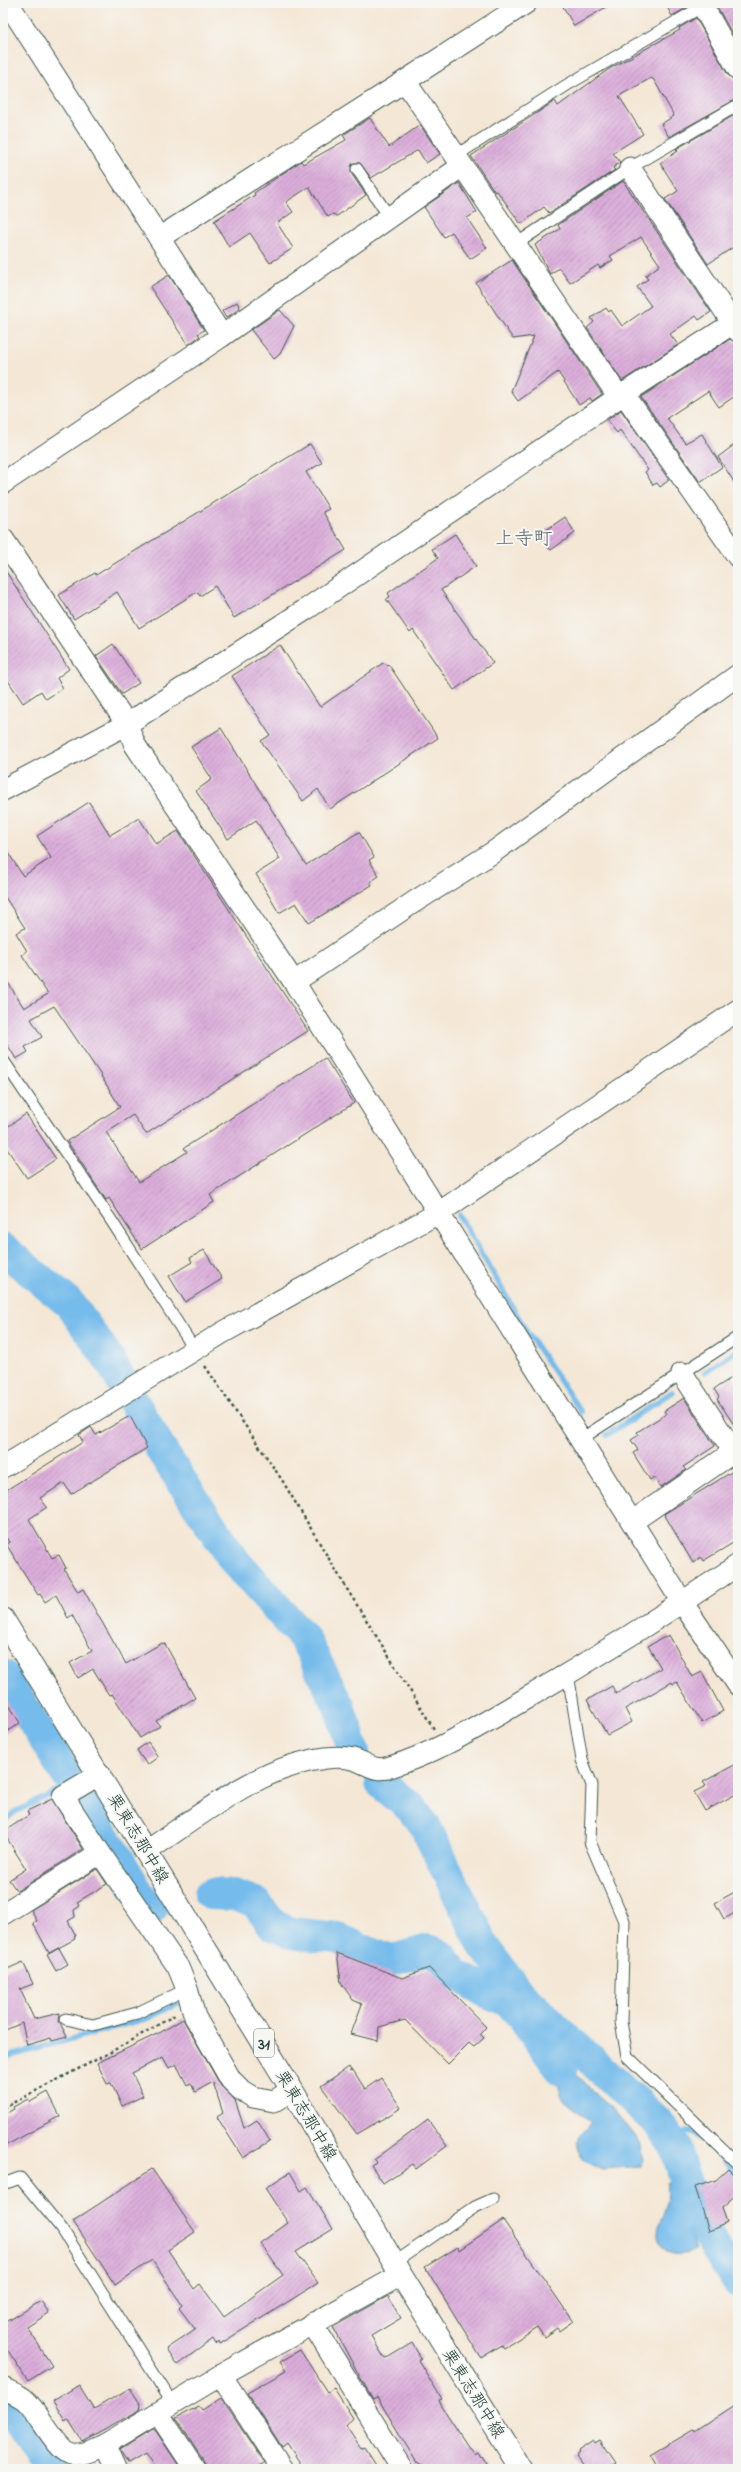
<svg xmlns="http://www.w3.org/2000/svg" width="741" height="2472" font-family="'Indie Flower','Klee One',sans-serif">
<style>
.water{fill:#74bbeb;stroke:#4a7c90}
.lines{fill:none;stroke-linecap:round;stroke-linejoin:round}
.stream{stroke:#74bbeb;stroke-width:5.5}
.river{stroke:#74bbeb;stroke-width:32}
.building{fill:url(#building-hatch)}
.service-casing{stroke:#3f564c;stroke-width:13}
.minor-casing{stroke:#3f564c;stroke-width:23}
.primary-casing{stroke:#3f564c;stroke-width:24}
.path{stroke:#3f564c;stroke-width:2.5;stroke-dasharray:3 3;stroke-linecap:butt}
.service{stroke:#fff;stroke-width:11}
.minor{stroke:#fff;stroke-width:21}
.primary{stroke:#fff;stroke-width:22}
.labels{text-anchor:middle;stroke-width:4;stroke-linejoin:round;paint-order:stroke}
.shield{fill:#f6f6f2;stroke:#60746d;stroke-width:1}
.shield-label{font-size:16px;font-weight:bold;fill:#1f3d34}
.street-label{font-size:17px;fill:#1f3d34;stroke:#f6f6f2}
.quarter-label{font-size:19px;fill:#61656e;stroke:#f6f6f2}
</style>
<defs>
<pattern id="building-hatch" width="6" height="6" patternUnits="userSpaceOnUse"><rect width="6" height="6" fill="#dcaedb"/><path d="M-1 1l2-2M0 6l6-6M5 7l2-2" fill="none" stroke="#b28fb2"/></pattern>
</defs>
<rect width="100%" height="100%" fill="#f6f6f2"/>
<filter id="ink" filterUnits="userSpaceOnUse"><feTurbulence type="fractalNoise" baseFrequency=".025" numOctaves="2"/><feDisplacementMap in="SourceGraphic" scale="8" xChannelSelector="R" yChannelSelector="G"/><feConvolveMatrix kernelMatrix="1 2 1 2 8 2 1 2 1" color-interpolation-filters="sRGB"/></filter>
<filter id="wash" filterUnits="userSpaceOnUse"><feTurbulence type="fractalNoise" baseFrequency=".012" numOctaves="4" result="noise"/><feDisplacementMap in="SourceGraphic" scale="16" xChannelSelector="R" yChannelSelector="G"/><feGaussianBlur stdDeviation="0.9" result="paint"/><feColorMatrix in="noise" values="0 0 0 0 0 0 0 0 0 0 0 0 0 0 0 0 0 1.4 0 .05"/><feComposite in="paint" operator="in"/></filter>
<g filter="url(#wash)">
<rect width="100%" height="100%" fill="#f4e7d5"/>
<g class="water">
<path d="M571 2067 593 2092 612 2108 639 2142 644 2160 641 2166 602 2169 582 2159C572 2136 579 2138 591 2122L562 2098 555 2073Z"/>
<path d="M670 2181 673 2182 695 2250C679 2259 659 2255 658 2233 658 2224 664 2214 666 2205 667 2198 666 2191 667 2183Z"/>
</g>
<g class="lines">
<g class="stream">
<path d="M459 1215 527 1332 581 1412"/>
<path d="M705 1372 738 1350"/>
<path d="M607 1435 672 1392"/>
<path d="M3 1822 15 1812 60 1790"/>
<path d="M3 2058 148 2018 199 1993"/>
<path d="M671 2139 690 2131 709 2144 738 2175"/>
</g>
<g class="river">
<path d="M3 1249 70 1304 107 1356 163 1453 236 1563 304 1638 339 1706 354 1752"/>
<path d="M3 1675 74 1786"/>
<path d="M381 1783 412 1809 426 1828 482 1943 519 1994 656 2120 675 2146 699 2222 738 2282"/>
<path d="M84 1801 148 1909 152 1908"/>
<path d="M210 1894 234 1895 256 1903 273 1925 291 1933 337 1938 384 1959H396L427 1950 434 1952 443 1957 454 1973 484 1991 508 2001 522 2016 561 2070"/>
<path d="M3 2405 5 2404 54 2469"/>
</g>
</g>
<g id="blocks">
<g class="building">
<path d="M561 3H613L574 26Z"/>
<path d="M665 3H689L690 6 672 16Z"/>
<path d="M720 3H738V44L716 5Z"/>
<path d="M696 18 728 75 738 81V98L669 137 661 124 674 116 654 80 651 78 619 96 643 134 613 153 620 162 613 168 615 170 549 213 544 207 521 224 497 191 495 192 471 156 555 101 558 106 609 69 680 30 679 28Z"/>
<path d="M738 113V244L708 264 665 199 678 191 660 163 678 151 676 149Z"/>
<path d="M370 118 389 147 420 125 440 154 426 163 418 150 371 178 360 163H353L351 166V173L366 195 337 216 333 214 328 217 309 187 286 202 293 212 277 223 293 248 270 263 250 233 229 247 214 221 255 195 254 193 301 161 303 164 346 140 343 135Z"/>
<path d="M623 181 711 312 699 320 696 316 670 334 678 345 622 381 587 328 594 322 591 318 606 308 609 312 611 310 622 326 651 306 637 287 648 279 645 276 660 265 641 237 610 256 613 260 600 268 598 265 570 283 559 268 550 274 535 245 560 229 558 225Z"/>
<path d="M459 183 477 212 467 218 487 248 470 259 452 232 444 237 424 207Z"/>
<path d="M512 260 602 394 592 401 590 398 579 405 558 372 518 401 511 391 534 336 513 339 476 283Z"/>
<path d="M169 275 204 330 198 334 200 336 188 345 150 287Z"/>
<path d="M237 302 240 308 226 318 222 311Z"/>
<path d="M280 310 294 326 280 354 274 359 251 330Z"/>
<path d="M730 339 738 343V394L719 407 708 391 667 418 685 443 702 434 722 467 700 482 641 397Z"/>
<path d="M621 410 669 480 660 487 657 483 653 485 645 472 648 470 620 430 617 433 607 420Z"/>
<path d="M738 442V488L718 457Z"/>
<path d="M310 444 322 463 306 472 329 509 323 512 346 550 234 618 215 586 200 596 197 592 139 628 117 592 74 619 59 595 95 573 96 575Z"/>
<path d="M565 517 575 533 551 550 539 535Z"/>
<path d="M455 534 476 566 441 590 493 663 454 690 413 630 410 633 386 599 390 597 388 593 438 558 432 549Z"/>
<path d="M3 567 69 669 57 678 63 688 46 699 41 691 23 703 3 673Z"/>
<path d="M113 644 139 683 122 694 96 656Z"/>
<path d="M280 645 320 707 383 663 389 665 438 738 330 809 318 789 303 801 261 741 270 735 232 676Z"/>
<path d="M221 728 306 865 359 832 374 857 369 860 379 876 370 882 372 885 309 923 296 903 279 913 256 874 280 859 256 820 228 839 196 791 212 779 191 747Z"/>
<path d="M89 802 110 835 139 818 156 844 178 831 308 1031 146 1134 133 1115 106 1132 139 1182 187 1152 184 1148 325 1058 354 1103 210 1195 214 1202 142 1249 109 1198 106 1200 67 1141 120 1107 100 1074 54 1006 31 1019 42 1037 25 1047 28 1052 16 1059 3 1037V975L24 1008 48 994 22 955 27 951 16 933 25 928 3 894V844L23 876 51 858 37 836Z"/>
<path d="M26 1114 56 1159 27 1178 3 1143V1130Z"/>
<path d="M204 1250 222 1279 185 1302 169 1276 192 1262 190 1258Z"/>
<path d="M733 1377 738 1384V1431L717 1399 719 1397 714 1389Z"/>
<path d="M684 1398 715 1446 683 1467 686 1470 661 1487 654 1477 650 1480 633 1453 638 1450 631 1440 639 1435 637 1432 666 1414 664 1411Z"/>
<path d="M130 1416 147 1448 71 1494 64 1483 40 1498 47 1507 29 1519 52 1558 59 1555 66 1568 64 1569 78 1592 83 1589 126 1664 162 1643 165 1644 195 1698 156 1721 160 1726 140 1738 112 1694 109 1695 93 1669 78 1678 70 1663 92 1651 72 1615 68 1618 56 1595 45 1602 40 1594 38 1595 6 1544 9 1542 3 1533V1492L83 1442 79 1435 91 1427 96 1435Z"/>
<path d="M738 1468V1540L703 1561 701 1557 693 1563 664 1514Z"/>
<path d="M669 1635 692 1677 702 1672 723 1711 702 1723 677 1682 673 1684 672 1682 625 1709 632 1722 607 1735 587 1700 612 1686 616 1694 661 1668 648 1646Z"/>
<path d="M3 1695 20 1723 3 1734Z"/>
<path d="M148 1742 158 1757 147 1765 137 1750Z"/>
<path d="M738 1763V1793L705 1811 694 1792 706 1786 703 1782Z"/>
<path d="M52 1799 83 1849 17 1891 9 1880 26 1869 3 1832 29 1815 27 1811Z"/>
<path d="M97 1869 107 1884 77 1902 80 1906 74 1910 75 1917 68 1921 76 1936 74 1937 75 1939 49 1953 33 1923 37 1921 31 1910Z"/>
<path d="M738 1890V1911L724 1919 715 1903Z"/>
<path d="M59 1948 68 1964 56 1971 47 1955Z"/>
<path d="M337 1953 402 1978 429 1968 486 2027 480 2034 484 2038 474 2047 469 2043 448 2064 405 2020 379 2027 378 2041 351 2034 362 2004 353 2000 341 1983Z"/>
<path d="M23 1962 33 1984 20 1989 34 2019 60 2013 59 2021 67 2037 52 2041 51 2038 27 2045 22 2023 3 2031V1971Z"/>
<path d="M183 2019 221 2086 235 2100 244 2128 257 2120 270 2141 243 2158 217 2117 223 2113 213 2082 195 2092 191 2083 187 2085 176 2064 169 2068 163 2057 132 2073 143 2096 122 2106 111 2083 107 2084 97 2063 161 2032Z"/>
<path d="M349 2067 351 2071 353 2070 365 2089 381 2078 401 2108 357 2134 321 2086Z"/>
<path d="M48 2092 60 2116 3 2147V2115L14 2109 13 2107 28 2099 30 2102Z"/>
<path d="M428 2120 447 2146 416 2169 412 2164 383 2183 371 2165 376 2162 374 2160Z"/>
<path d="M152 2169 195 2232 168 2250 194 2289 200 2284 224 2317 283 2275 260 2243 288 2223 265 2188 290 2172 301 2191 307 2187 333 2229 296 2252 318 2283 220 2344 219 2341 216 2344 213 2339 177 2365 166 2349 195 2329 179 2308 182 2305 179 2300 152 2260 115 2285 73 2221Z"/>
<path d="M728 2169 738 2179V2193L722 2207 727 2223 709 2231 695 2187 716 2180Z"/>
<path d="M503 2220 573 2321 559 2331 557 2328 544 2337 537 2327 504 2348 502 2345 481 2358 425 2267 458 2247 459 2250Z"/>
<path d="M388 2296 401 2318 371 2336 385 2359 412 2343 421 2358 418 2360 442 2399 439 2400 441 2405 469 2448 471 2447 475 2453 478 2451 489 2469H427L417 2463 377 2397 373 2399 360 2377 333 2327Z"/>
<path d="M41 2301 49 2313 27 2327 52 2366 28 2381 3 2343V2324Z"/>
<path d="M300 2350 327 2392 334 2388 344 2404 353 2418 346 2426 361 2449 365 2447 379 2469H304L287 2443 282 2447 247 2393 286 2371 280 2362Z"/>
<path d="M79 2385 94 2409 130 2388 141 2405 140 2410 82 2441 68 2419 65 2421 53 2401Z"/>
<path d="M221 2398 264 2463 254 2469H207L205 2462 176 2418 199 2406 202 2410Z"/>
<path d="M738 2403V2469H659L651 2455 693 2430 694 2432Z"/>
<path d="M153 2429 156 2431 181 2469H155L145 2454 128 2464 119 2450Z"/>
<path d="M600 2440 616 2464 608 2469H585L576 2456 580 2453 579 2451 594 2441 595 2443Z"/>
</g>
</g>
</g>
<g filter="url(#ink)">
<use href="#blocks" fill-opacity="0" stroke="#3f564c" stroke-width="1"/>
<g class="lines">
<defs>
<g id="service">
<path d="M455 156 567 85 703 6"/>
<path d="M357 169 390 218"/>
<path d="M516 244 630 168 738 105"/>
<path d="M3 1060 111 1220 195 1350"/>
<path d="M581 1439 738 1337"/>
<path d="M568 1674 582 1760 592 1785 590 1842 624 1921 621 2022 627 2056 738 2164"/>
<path d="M66 2019 93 2025 137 2013 187 1989"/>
<path d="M3 2184 20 2178 62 2229 173 2404"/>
<path d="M394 2263 475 2207 493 2199"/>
</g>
<g id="minor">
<path d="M8 3 222 336"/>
<path d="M526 3 405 81 619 397"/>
<path d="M701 3 738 69"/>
<path d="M630 168 738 331"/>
<path d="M159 238 405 81"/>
<path d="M624 394 738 557"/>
<path d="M3 483 222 336 462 166"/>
<path d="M3 539 127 724 135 745 294 982 682 1602 738 1685"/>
<path d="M3 790 127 724 305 610 619 397 738 320"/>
<path d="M294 982 414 902 492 853 738 675"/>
<path d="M682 1373 734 1452"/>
<path d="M3 1467 222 1333 440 1212 738 1010"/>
<path d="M633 1521 738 1449"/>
<path d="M147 1851C201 1815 259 1766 326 1758 335 1757 347 1757 356 1760 370 1765 375 1772 390 1767 436 1753 479 1726 520 1702 594 1659 667 1613 738 1565"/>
<path d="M100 1853 178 1967 187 1989 195 2017 231 2080 240 2089 253 2097 274 2101 292 2090"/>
<path d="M3 1914 100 1853 63 1796 100 1774"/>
<path d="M312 2323 402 2469"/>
<path d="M221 2375 282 2469"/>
<path d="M3 2388C10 2392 19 2395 25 2400 39 2412 56 2450 71 2454 82 2456 95 2449 104 2445L221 2375 401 2275"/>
<path d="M158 2413 195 2469"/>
<path d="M104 2445 115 2469"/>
</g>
<path id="primary" d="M3 1619 292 2090 401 2275 521 2469"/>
</defs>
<use href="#service" class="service-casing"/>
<use href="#minor" class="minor-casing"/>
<use href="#primary" class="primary-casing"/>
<g class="path">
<path d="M205 1366 282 1480 347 1589 434 1729"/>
<path d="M3 2108 109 2053 175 2015"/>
<path d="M3 2134V2139"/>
</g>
<use href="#service" class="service"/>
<use href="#minor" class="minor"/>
<use href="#primary" class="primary"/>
</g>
</g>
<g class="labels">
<rect class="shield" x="254" y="2029" width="20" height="28" rx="3"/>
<g class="shield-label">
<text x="264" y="2049">31</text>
</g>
<g class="street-label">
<text transform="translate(139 1838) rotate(59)" y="6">栗東志那中線</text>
<text transform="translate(307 2115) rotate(59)" y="6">栗東志那中線</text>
<text transform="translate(474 2393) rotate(58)" y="6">栗東志那中線</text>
</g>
<g class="quarter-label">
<text x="524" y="544">上寺町</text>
</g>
</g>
<rect width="741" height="2472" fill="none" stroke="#f6f6f2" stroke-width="16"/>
</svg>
